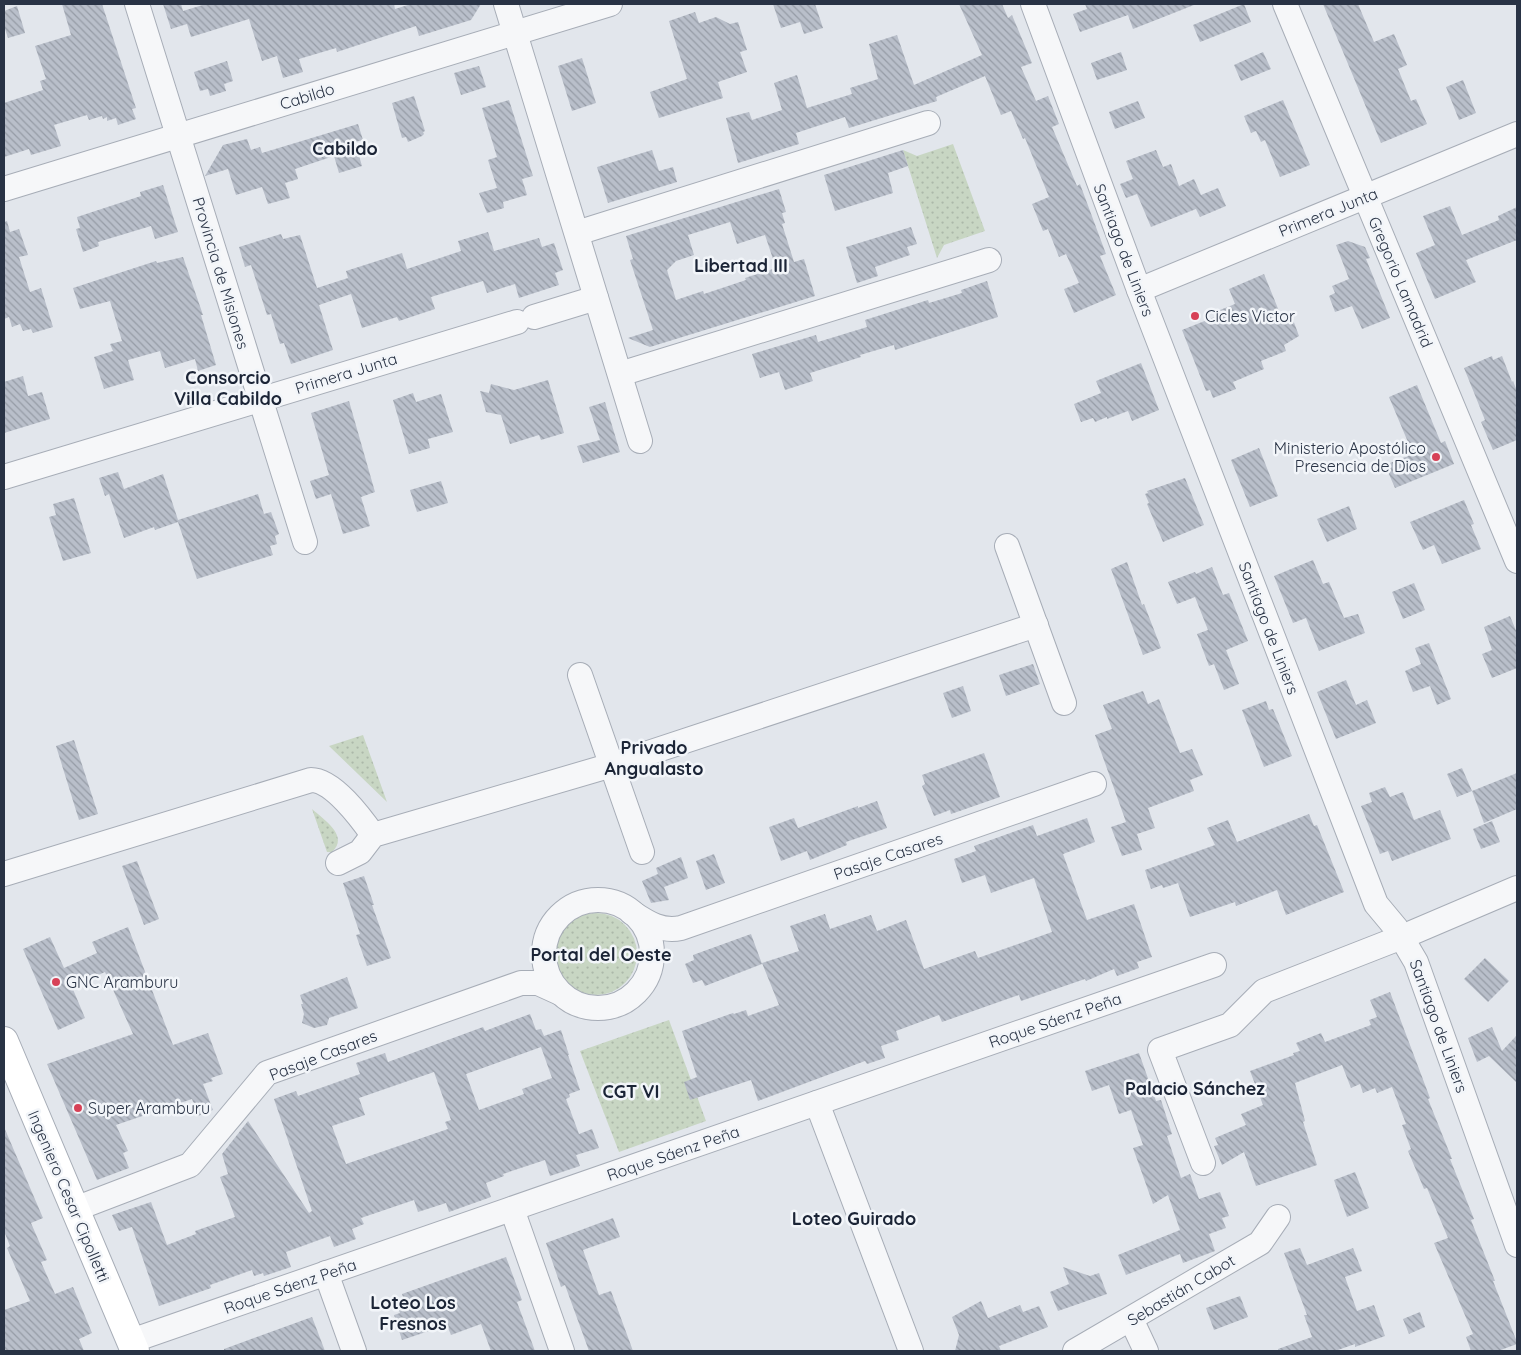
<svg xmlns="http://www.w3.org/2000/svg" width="1521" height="1355" font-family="Quicksand,sans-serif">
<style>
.grass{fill:url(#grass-dots)}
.building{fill:url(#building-back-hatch);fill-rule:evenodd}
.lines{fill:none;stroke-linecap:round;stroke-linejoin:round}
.street-casing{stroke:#a7adb7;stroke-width:26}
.secondary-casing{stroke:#a7adb7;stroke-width:30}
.street{stroke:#f6f7f9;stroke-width:24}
.secondary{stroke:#fff;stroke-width:28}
.poi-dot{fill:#d74157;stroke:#f2f5f9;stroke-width:2}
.labels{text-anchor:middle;stroke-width:5;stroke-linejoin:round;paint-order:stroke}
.street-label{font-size:16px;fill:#293345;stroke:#f2f5f9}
.poi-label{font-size:16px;fill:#293345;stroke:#f2f5f9;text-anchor:start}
.neighbourhood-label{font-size:18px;font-weight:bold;fill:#1b2436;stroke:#f2f5f9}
</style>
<defs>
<pattern id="grass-dots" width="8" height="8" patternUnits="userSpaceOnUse" patternTransform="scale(1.25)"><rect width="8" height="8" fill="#c8d6c3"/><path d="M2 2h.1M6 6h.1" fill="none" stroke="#acb8a9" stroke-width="1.8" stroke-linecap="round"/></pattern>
<pattern id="building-back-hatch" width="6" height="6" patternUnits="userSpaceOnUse" patternTransform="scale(1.25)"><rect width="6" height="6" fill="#b9bfca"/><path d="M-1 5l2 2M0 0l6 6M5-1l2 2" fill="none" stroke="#969ca6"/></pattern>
</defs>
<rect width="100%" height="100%" fill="#e2e6ec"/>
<g class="grass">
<path d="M953 144 985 231 944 245 937 258 903 150 917 156Z"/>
<path d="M363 735 387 802 329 746Z"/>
<path d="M312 809C323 819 350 836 332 852H327Z"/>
<circle cx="596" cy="954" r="41"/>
<path d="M669 1020 706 1121 619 1152 580 1051Z"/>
</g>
<g class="building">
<path d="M62 4H102L136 108 132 109 136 119 118 125 116 118 107 121V117L103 119 102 116 89 120 87 115 54 125 61 146 31 155 29 149 4 157V103L43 90 40 81 46 79 35 46 71 35Z"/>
<path d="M163 4H181L183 11 206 4H394L395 9 411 4H481L471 20 419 36 416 26 337 52 336 48 299 59 303 72 283 78 277 56 262 61 249 19 191 37 187 24 171 29Z"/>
<path d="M773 4H815L823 28 804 34 800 22 781 28Z"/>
<path d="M959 4H1002L1008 18 1012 15 1032 63 1021 67 1036 101 1048 96 1059 124 1052 127 1077 186 1080 184 1106 254 1100 256 1116 295 1074 313 1064 289 1079 283 1066 254 1059 257 1048 229 1043 231 1032 204 1049 197 1025 138 1023 139 1011 111 1001 115 985 76 936 97 937 101 849 128 845 117 796 133 799 144 738 163 726 118 749 112 752 120 782 110 774 83 797 75 807 108 852 94 850 88 878 79 869 44 897 35 914 85 982 55Z"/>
<path d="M1085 4H1194V5L1133 29 1128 15 1080 32 1073 14 1087 9Z"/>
<path d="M1244 4 1251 22 1200 42 1193 25Z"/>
<path d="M1323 4H1358L1374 42 1394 34 1407 65 1398 69 1411 101 1416 99 1427 124 1381 143Z"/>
<path d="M17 6 25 33 8 38 4 26V11Z"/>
<path d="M695 12 699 23 716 17 730 24 738 22 747 50 740 52 747 72 718 82 723 98 659 118 650 92 687 79 669 21Z"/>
<path d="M1121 52 1127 70 1097 80 1091 63Z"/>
<path d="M1263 52 1271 69 1241 81 1234 65Z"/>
<path d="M582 58 596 103 572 111 558 66Z"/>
<path d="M227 61 233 81 224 84 226 91 210 96 208 89 200 91 194 72Z"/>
<path d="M479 66 486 87 461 95 454 73Z"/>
<path d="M1463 80 1476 113 1459 120 1446 87Z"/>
<path d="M414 96 425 131 423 132 424 134 422 136 408 142 406 137 402 138 392 103Z"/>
<path d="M509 100 533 176 522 179 527 195 503 202 504 208 487 213 479 193 497 188 488 160 497 157 482 108Z"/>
<path d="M1283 100 1310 165 1280 177 1265 140 1261 142 1256 131 1251 133 1244 116Z"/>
<path d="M1138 101 1145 118 1115 129 1109 112Z"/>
<path d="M358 124 363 140 355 142 362 166 339 173 334 156 295 169 298 179 285 183 290 198 268 204 262 187 236 195 228 169 205 176 223 145 247 139 251 150 260 147 262 153Z"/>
<path d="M652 150 659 171 673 167 677 182 608 203 597 167Z"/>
<path d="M903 150 908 166 888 173 893 193 835 211 824 175Z"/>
<path d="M1156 150 1163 167 1171 164 1179 186 1194 179 1201 195 1218 188 1226 206 1200 217 1196 209 1151 227 1137 194 1126 198 1120 184 1133 179 1126 161Z"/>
<path d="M163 185 178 232 155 239 151 226 98 242 99 246 83 252 76 229 80 228 77 217 141 196 140 192Z"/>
<path d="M779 189 786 212 782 213 785 223 782 224 794 262 804 259 815 296 650 347 628 338 653 330 630 260 633 259 626 236ZM730 222 737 244 765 235 776 268 745 278 746 280 704 294 703 291 676 300 667 270 676 261 694 255 688 235Z"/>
<path d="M1450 206 1462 235 1499 220 1498 216 1517 207V240L1466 260 1476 282 1435 299 1416 253 1435 245 1423 216Z"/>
<path d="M7 221 10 232 19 229 28 255 19 257 30 292 41 288 53 327 33 333 31 329 23 331 20 324 12 327 9 317 4 319V222Z"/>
<path d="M911 227 917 244 907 247 910 255 875 267 878 276 857 283 846 247Z"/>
<path d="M488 232 494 251 539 238 542 247 554 243 563 270 555 273 559 285 519 298 515 284 487 293 483 281 431 297 435 309 399 321 397 317 362 328 351 294 319 305 333 350 291 364 284 343 280 344 271 314 267 315 251 265 245 267 239 247 281 234 283 239 300 235 317 288 348 278 346 271 402 253 407 269 461 251 458 241Z"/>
<path d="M1348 241 1365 247 1370 258 1366 259 1390 318 1362 329 1352 306 1335 312 1329 296 1335 293 1332 286 1349 279 1336 245Z"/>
<path d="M183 257 203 315H201L216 365 198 371 195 359 165 368 160 351 128 360 134 380 104 389 94 357 113 351 110 344 122 341 110 301 80 309 73 288 156 261 157 263Z"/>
<path d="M1264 274 1283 321 1292 317 1299 336 1284 345 1286 351 1261 361 1264 369 1233 382 1236 389 1213 398 1210 390 1206 391 1182 330 1222 314 1220 310 1235 304 1229 289Z"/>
<path d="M987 281 998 317 895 350 894 345 860 355 861 357 810 373 813 381 785 390 779 372 760 378 752 354 816 335 818 342 867 327 865 320 928 300 929 303 962 293 961 290Z"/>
<path d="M1492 356 1493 360 1502 356 1512 382 1513 381 1517 391V440L1493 450 1481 422 1485 420 1464 368Z"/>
<path d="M1141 363 1159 410 1132 421 1128 411 1107 419V417L1095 422 1093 418 1081 422 1074 404 1101 393 1096 381Z"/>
<path d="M23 376 28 396 42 392 50 419 4 433V382Z"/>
<path d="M548 380 564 433 541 440 539 435 510 444 501 415 486 412 480 391 489 393 491 384 514 390Z"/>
<path d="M1417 385 1441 443 1445 441 1454 464 1395 488 1385 465 1413 454 1389 397Z"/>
<path d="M413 393 416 402 441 394 453 432 428 439 430 448 409 454 393 400Z"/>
<path d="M349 401 375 492 361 497 370 526 343 534 331 494 316 499 310 481 329 475 311 413Z"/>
<path d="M605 402 620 452 583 463 577 446 600 440 589 407Z"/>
<path d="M1259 448 1278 496 1250 507 1231 460Z"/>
<path d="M118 472 124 489 163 474 178 520 258 494 264 514 271 512 279 534 275 536 277 544 270 546 273 555 197 579 178 522 155 530 154 527 124 538 109 494 105 496 99 478Z"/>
<path d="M1185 478 1204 525 1163 542 1147 504 1149 503 1145 494 1148 493 1147 491Z"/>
<path d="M441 481 448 503 417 512 410 490Z"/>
<path d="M74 498 91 553 63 561 49 517 56 515 53 504Z"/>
<path d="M1464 500 1474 524 1471 525 1481 549 1442 564 1434 545 1423 550 1410 522Z"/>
<path d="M1349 506 1357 529 1327 542 1317 519Z"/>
<path d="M1313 560 1323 584 1329 582 1344 618 1358 614 1365 633 1319 651 1306 618 1293 623 1274 576Z"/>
<path d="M1127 562 1142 605 1144 604 1161 648 1143 655 1111 569Z"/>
<path d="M1212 567 1223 595 1229 593 1248 641 1226 650 1239 684 1224 690 1214 664 1209 666 1197 634 1208 630 1195 597 1177 604 1168 582 1195 572 1196 574Z"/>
<path d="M1414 583 1425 610 1403 619 1392 592Z"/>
<path d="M1510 616 1517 633V668L1492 678 1482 654 1492 650 1484 627Z"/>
<path d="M1429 643 1451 699 1437 705 1430 686 1413 692 1405 671 1421 664 1415 648Z"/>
<path d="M1033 664 1040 684 1006 696 999 675Z"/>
<path d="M1346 680 1356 705 1367 700 1376 723 1336 739 1317 692Z"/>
<path d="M963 686 971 711 952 718 943 693Z"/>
<path d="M1143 691 1148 704 1159 699 1180 753 1192 749 1203 775 1190 780 1194 791 1148 808 1155 828 1137 834 1142 850 1122 856 1111 827 1126 822 1095 735 1112 729 1103 705Z"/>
<path d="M1266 701 1269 710 1273 709 1292 756 1264 767 1242 710Z"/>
<path d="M74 740 98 814 79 820 56 746Z"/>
<path d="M984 753 1000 797 951 814 950 810 934 816 922 786 925 784 922 775Z"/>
<path d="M1462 768 1472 791 1517 773V809L1484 823 1472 791 1457 797 1447 774Z"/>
<path d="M1385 787 1390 797 1403 792 1414 820 1440 810 1451 839 1392 861 1388 851 1380 854 1361 806 1372 802 1369 793Z"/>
<path d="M877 801 887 828 846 842 847 845 810 860 807 851 781 861 769 827 794 818 798 828 858 806V808Z"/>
<path d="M1309 814 1314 826 1317 825 1344 892 1286 915 1277 890 1236 906 1235 902 1190 917 1178 883 1163 888 1162 885 1151 889 1145 870 1215 845 1207 828 1228 820 1237 842Z"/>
<path d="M1087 818 1095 842 1063 854 1087 920 1134 904 1152 957 1137 962 1139 968 1117 976 1114 969 1086 981 1085 979 1021 1001 1019 995 942 1022 939 1015 896 1031 899 1040 881 1046 885 1058 867 1064 865 1061 758 1101 751 1080 690 1100 684 1082 697 1077 682 1031 733 1013 734 1014 746 1010 748 1016 779 1005 762 963 799 951 790 926 825 914 830 929 871 915 877 931 906 920 924 969 975 951 978 958 1052 932 1034 878 991 893 985 875 962 883 954 859 976 851 974 846 1033 825 1037 836Z"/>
<path d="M1492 821 1500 842 1481 849 1473 829Z"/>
<path d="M714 854 725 883 706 890 696 861Z"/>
<path d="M681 857 688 878 664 887 669 900 651 903 642 881 658 874 656 868Z"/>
<path d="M137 861 159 919 144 925 122 866Z"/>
<path d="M364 876 374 905H372L391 958 367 966 356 935 360 934 343 883Z"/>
<path d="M128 927 173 1045 208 1033 223 1074 211 1078 213 1081 203 1084 213 1110 198 1116 192 1099 116 1125 128 1151 123 1153 129 1168 97 1180 47 1064 133 1034 105 972 72 987 85 1018 58 1030 23 949 50 937 64 968 97 953 92 942Z"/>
<path d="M751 934 762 964 705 986 702 980 693 983 685 964 694 960 693 955Z"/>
<path d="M1485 958 1509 981 1488 1002 1464 979Z"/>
<path d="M347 977 358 1008 329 1018 327 1025 314 1028 302 1023 304 1014 301 1004H303L300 995Z"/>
<path d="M1390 992 1430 1098 1428 1099 1452 1159H1450L1474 1219 1471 1220 1495 1281H1493L1517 1342V1344L1498 1351H1471L1466 1337 1473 1334 1434 1243 1448 1238 1427 1188 1424 1189 1408 1151 1411 1149 1402 1125 1406 1124 1392 1087 1377 1093 1375 1088 1363 1093 1360 1084 1351 1088 1342 1065 1295 1083 1305 1121 1303 1122 1317 1165 1256 1186 1244 1152 1222 1165 1214 1146 1218 1145 1215 1138 1246 1125 1241 1114 1263 1105 1250 1071 1294 1055 1293 1053 1300 1051 1296 1043 1321 1033 1325 1042 1371 1025 1369 1020 1377 1017 1370 1000Z"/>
<path d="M530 1014 536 1030 541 1029 544 1036 561 1030 569 1055H568L580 1090 569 1094 570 1097 566 1099 579 1134 592 1129 599 1148 576 1155 580 1166 550 1176 545 1160 503 1174 504 1176 486 1183 491 1197 449 1212 446 1203 418 1212 414 1200 361 1218 364 1224 352 1229 356 1239 334 1247 330 1236 286 1252 291 1267 264 1276 263 1273 254 1276 252 1270 210 1285 211 1288 159 1306 132 1227 119 1231 112 1215 151 1202 167 1245 196 1234 195 1231 235 1217 220 1177 228 1174 222 1154 248 1121 309 1213 312 1211 274 1099 296 1091 298 1096 360 1074 356 1063 385 1053 388 1062 483 1027 485 1031ZM541 1047 552 1078 522 1089 524 1094 479 1110 466 1074ZM434 1072 451 1120 445 1122 448 1129 346 1164 332 1126 365 1115 359 1098Z"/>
<path d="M1492 1027 1502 1051 1517 1035V1083L1489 1056 1477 1062 1468 1038Z"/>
<path d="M1139 1053 1156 1101 1161 1100 1172 1134 1167 1136 1181 1178 1190 1174 1199 1199 1220 1192 1229 1216 1222 1218 1226 1228 1209 1234 1215 1251 1183 1263 1180 1254 1126 1275 1118 1255 1180 1230 1168 1195 1153 1204 1133 1148 1143 1145 1131 1110 1119 1114 1109 1085 1092 1091 1085 1071Z"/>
<path d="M4 1127 43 1218 31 1223 47 1260 41 1262 55 1294 73 1287 92 1333 79 1339 84 1351H4V1310L30 1301 7 1248 10 1246 4 1231Z"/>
<path d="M1355 1172 1369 1208 1347 1217 1334 1180Z"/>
<path d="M613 1218 620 1237 583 1250 599 1295 611 1291 633 1351H589L565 1285 561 1287 546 1243Z"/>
<path d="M1300 1248 1307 1265 1353 1248 1362 1271 1345 1277 1357 1311 1374 1305 1385 1336 1355 1347V1344L1335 1351H1278V1349L1312 1337 1304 1315H1307L1284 1253Z"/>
<path d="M506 1257 522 1300 517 1302 535 1351H491L481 1324 451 1335 447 1325 402 1340 394 1315 400 1313 395 1300 403 1297 402 1294Z"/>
<path d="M1063 1267 1090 1276 1099 1273 1107 1294 1058 1311 1050 1292 1069 1284Z"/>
<path d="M1240 1296 1248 1317 1214 1330 1206 1308Z"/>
<path d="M981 1301 988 1318 1020 1305 1023 1312 1039 1306 1048 1327 999 1346 1001 1351H955L959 1335 952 1317Z"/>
<path d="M1420 1312 1425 1327 1409 1334 1403 1319Z"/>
<path d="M312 1317 325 1351H224V1349Z"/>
</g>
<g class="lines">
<defs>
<g id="street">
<path d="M137 4 305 542"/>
<path d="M506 4 640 441"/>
<path d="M1033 4 1139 290 1376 904 1396 928 1416 962 1517 1245"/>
<path d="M1285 4 1517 561"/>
<path d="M4 189 610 4"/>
<path d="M577 233 928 123"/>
<path d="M1139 290 1517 134"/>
<path d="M534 317 596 298"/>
<path d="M620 374 989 260"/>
<path d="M4 477 517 322"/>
<path d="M1007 546 1064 703"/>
<path d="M580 675 642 852"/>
<path d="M338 863 360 852 373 835 612 765 1036 625"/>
<path d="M4 874 311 780C333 780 361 818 373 835"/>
<circle cx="598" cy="954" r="54"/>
<path d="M631 912C648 923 661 932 681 928L1094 784"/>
<path d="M817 1103 911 1351"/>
<path d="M1203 1163 1160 1050 1230 1025 1264 991 1402 937 1517 888"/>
<path d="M75 1209 190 1165 267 1073 521 983H538L560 993"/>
<path d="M512 1209 562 1351"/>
<path d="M326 1273 354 1351"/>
<path d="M1131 1319 1146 1351"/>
<path d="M131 1341 1214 965"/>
<path d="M1075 1351 1260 1243 1278 1217"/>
</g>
<path id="secondary" d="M4 1041 135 1351"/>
</defs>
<use href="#street" class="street-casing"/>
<use href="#secondary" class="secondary-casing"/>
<use href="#street" class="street"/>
<use href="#secondary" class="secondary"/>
</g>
<g class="poi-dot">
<circle cx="1195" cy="316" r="5"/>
<circle cx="1436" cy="457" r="5"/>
<circle cx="56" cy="982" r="5"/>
<circle cx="78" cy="1108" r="5"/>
</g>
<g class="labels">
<g class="street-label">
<text transform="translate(307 96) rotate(-17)" y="6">Cabildo</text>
<text transform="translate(1328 212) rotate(-22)" y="6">Primera Junta</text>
<text transform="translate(1124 250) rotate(69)" y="6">Santiago de Liniers</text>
<text transform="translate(221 273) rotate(73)" y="6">Provincia de Misiones</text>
<text transform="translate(1401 282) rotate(67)" y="6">Gregorio Lamadrid</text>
<text transform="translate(346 373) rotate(-17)" y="6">Primera Junta</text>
<text transform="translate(1269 628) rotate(69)" y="6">Santiago de Liniers</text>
<text transform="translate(888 856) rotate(-19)" y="6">Pasaje Casares</text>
<text transform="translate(1055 1020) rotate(-19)" y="6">Roque Sáenz Peña</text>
<text transform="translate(1439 1026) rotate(70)" y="6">Santiago de Liniers</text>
<text transform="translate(323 1055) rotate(-21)" y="6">Pasaje Casares</text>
<text transform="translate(673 1153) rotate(-19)" y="6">Roque Sáenz Peña</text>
<text transform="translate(69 1196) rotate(67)" y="6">Ingeniero Cesar Cipolletti</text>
<text transform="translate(290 1286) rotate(-19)" y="6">Roque Sáenz Peña</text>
<text transform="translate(1181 1290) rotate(-31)" y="6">Sebastián Cabot</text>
</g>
<g class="poi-label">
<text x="1205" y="322">Cicles Victor</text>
<text x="1426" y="454" text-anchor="end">Ministerio Apostólico<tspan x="1426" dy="18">Presencia de Dios</tspan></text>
<text x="66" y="988">GNC Aramburu</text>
<text x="88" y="1114">Super Aramburu</text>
</g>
<g class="neighbourhood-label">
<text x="345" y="155">Cabildo</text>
<text x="741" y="272">Libertad III</text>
<text x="228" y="384">Consorcio<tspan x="228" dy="21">Villa Cabildo</tspan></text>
<text x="654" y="754">Privado<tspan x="654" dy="21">Angualasto</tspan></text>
<text x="601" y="961">Portal del Oeste</text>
<text x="1195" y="1095">Palacio Sánchez</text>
<text x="631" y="1098">CGT VI</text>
<text x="854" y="1225">Loteo Guirado</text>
<text x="413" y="1309">Loteo Los<tspan x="413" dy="21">Fresnos</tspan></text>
</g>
</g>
<rect width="1521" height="1355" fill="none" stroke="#293345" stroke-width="10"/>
</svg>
